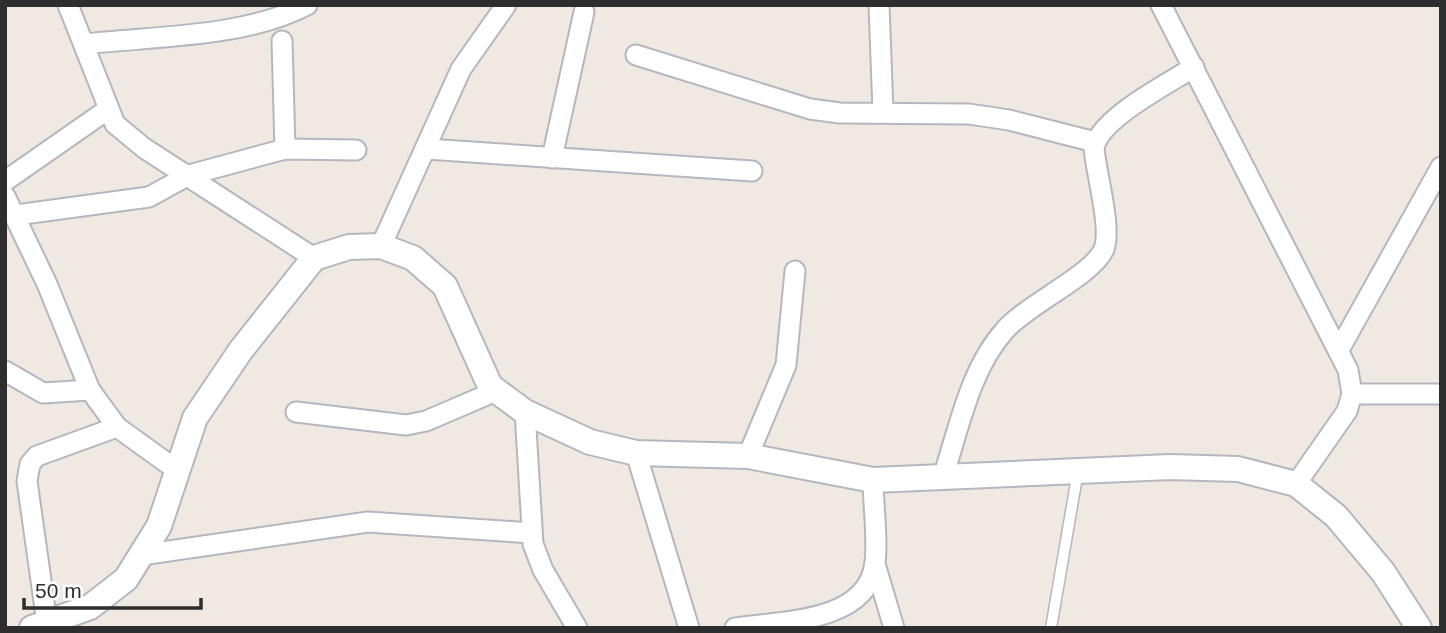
<svg xmlns="http://www.w3.org/2000/svg" width="1446" height="633" font-family="Helvetica,sans-serif">
<style>
.lines{fill:none;stroke-linecap:round;stroke-linejoin:round}
.service-casing{stroke:#b4b7c1;stroke-width:13}
.minor-casing{stroke:#b4b7c1;stroke-width:23}
.tertiary-casing{stroke:#b4b7c1;stroke-width:28}
.service{stroke:#fff;stroke-width:10}
.minor{stroke:#fff;stroke-width:19}
.tertiary{stroke:#fff;stroke-width:24}
</style>
<rect width="100%" height="100%" fill="#efe9e1"/>
<g class="lines">
<defs>
<path id="service" d="M1051 628 1078 471"/>
<g id="minor">
<path d="M68 5 115 124 144 148 314 258"/>
<path d="M879 5 883 112"/>
<path d="M1161 5 1348 370 1352 394 1347 411 1296 484"/>
<path d="M282 41 285 149"/>
<path d="M84 44C154 36 243 38 307 5"/>
<path d="M636 55 810 109 840 113 969 114 1009 120 1095 142"/>
<path d="M427 149 752 171"/>
<path d="M552 158 584 12"/>
<path d="M5 181 107 110"/>
<path d="M5 196 47 284 90 390"/>
<path d="M16 215 149 197 189 175 285 149 356 150"/>
<path d="M381 246 461 69 506 5"/>
<path d="M1340 348 1441 167"/>
<path d="M5 371 43 393 90 390 117 427 178 471"/>
<path d="M1352 394H1441"/>
<path d="M296 412 406 425 426 421 496 391"/>
<path d="M525 412 533 544 543 570 577 628"/>
<path d="M636 453 689 628"/>
<path d="M748 456 786 365 795 271"/>
<path d="M943 477C959 428 970 369 1005 330 1028 304 1093 275 1104 249 1112 227 1096 174 1094 148 1100 118 1168 84 1194 67"/>
<path d="M141 555 368 522 532 533"/>
<path d="M875 564 894 628"/>
<path d="M47 623 27 481 30 464 37 456 117 427"/>
<path d="M735 628C780 621 863 623 874 568 879 547 873 504 873 480"/>
</g>
<path id="tertiary" d="M32 628 90 607 126 579 159 526 195 418 241 350 314 258 349 247 381 246 413 258 445 286 490 386 525 412 590 442 636 453 748 456 873 480 1170 467 1238 469 1296 484 1336 516 1383 572 1419 628"/>
</defs>
<use href="#service" class="service-casing"/>
<use href="#minor" class="minor-casing"/>
<use href="#tertiary" class="tertiary-casing"/>
<use href="#service" class="service"/>
<use href="#minor" class="minor"/>
<use href="#tertiary" class="tertiary"/>
</g>
<rect width="1446" height="633" fill="none" stroke="#2e2e2e" stroke-width="14"/>
<path d="M24 598v10h177v-10" fill="none" stroke="#2e2e2e" stroke-width="3.5"/>
<text x="35" y="598" font-size="21" fill="#2e2e2e" stroke="#ffffff" stroke-width="5" paint-order="stroke">50 m</text>
</svg>
